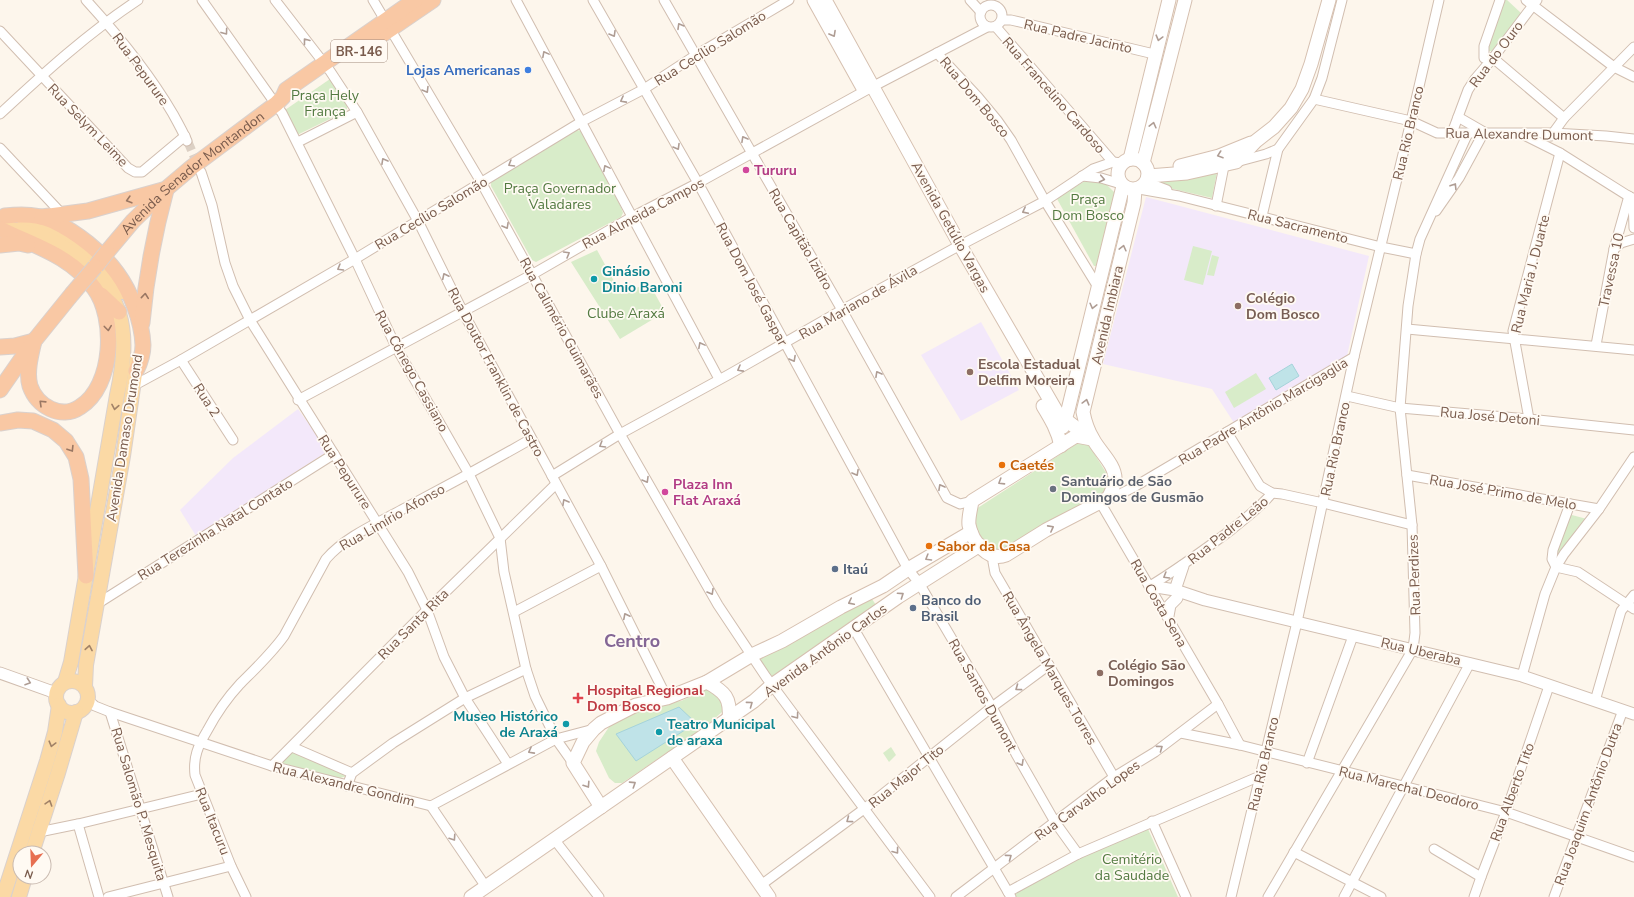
<svg xmlns="http://www.w3.org/2000/svg" width="1634" height="897" font-family="'Nunito Sans',sans-serif">
<style>
.education{fill:#f3e8fa}
.green{fill:#d8ecc9}
.water{fill:#bfe3e8;stroke:#a5d3da}
.lines{fill:none;stroke-linecap:round;stroke-linejoin:round}
.minor-tunnel{stroke:#dcd0c4;stroke-width:9;stroke-dasharray:9 4.5;stroke-linecap:butt}
.minor-casing{stroke:#d1beb0;stroke-width:11}
.tertiary-casing{stroke:#d1beb0;stroke-width:13}
.secondary-casing{stroke:#d6c0b0;stroke-width:15}
.primary-casing{stroke:#dad1cd;stroke-width:16}
.trunk-casing{stroke:#dad1cd;stroke-width:17}
.minor{stroke:#fff;stroke-width:9}
.tertiary{stroke:#fff;stroke-width:11}
.secondary{stroke:#fff;stroke-width:13}
.primary{stroke:#fbd9a5;stroke-width:14}
.trunk{stroke:#f9c8a4;stroke-width:15}
.trunk-bridge-casing{stroke:#dad1cd;stroke-width:17;stroke-linecap:butt}
.trunk-bridge{stroke:#f9c8a4;stroke-width:15}
.oneway{stroke:#af9d94}
.oneway2{stroke:#9a7763}
.oneway3{stroke:#a18267}
.shop-dot{fill:#3f7fe0;stroke:#fffaf3;stroke-width:1.5}
.hotel-dot{fill:#d1479c;stroke:#fffaf3;stroke-width:1.5}
.culture-dot{fill:#0f9aa8;stroke:#fffaf3;stroke-width:1.5}
.education-dot{fill:#8d6e63;stroke:#fffaf3;stroke-width:1.5}
.food-dot{fill:#e8710a;stroke:#fffaf3;stroke-width:1.5}
.worship-dot{fill:#6b7280;stroke:#fffaf3;stroke-width:1.5}
.service-dot{fill:#5c6f8a;stroke:#fffaf3;stroke-width:1.5}
.health-dot{fill:#e0444e;stroke:#fffaf3;stroke-width:1.5}
.labels{text-anchor:middle;stroke-width:3.5;stroke-linejoin:round;paint-order:stroke}
.shield{fill:#fffaf3;stroke:#a28b7f;stroke-width:1}
.shield-label{font-size:13px;font-weight:bold;fill:#7a5c4d}
.street-label{font-size:14px;fill:#7a5c4d;stroke:#fffaf3}
.shop-label{font-size:14px;font-weight:bold;fill:#366cbe;stroke:#fffaf3;text-anchor:end}
.park-label{font-size:14px;fill:#537a41;stroke:#fffaf3}
.hotel-label{font-size:14px;font-weight:bold;fill:#b23c85;stroke:#fffaf3;text-anchor:start}
.culture-label{font-size:14px;font-weight:bold;fill:#0d838f;stroke:#fffaf3;text-anchor:start}
.education-label{font-size:14px;font-weight:bold;fill:#785e54;stroke:#fffaf3;text-anchor:start}
.food-label{font-size:14px;font-weight:bold;fill:#c56008;stroke:#fffaf3;text-anchor:start}
.worship-label{font-size:14px;font-weight:bold;fill:#5b616d;stroke:#fffaf3;text-anchor:start}
.service-label{font-size:14px;font-weight:bold;fill:#4e5e75;stroke:#fffaf3;text-anchor:start}
.health-label{font-size:14px;font-weight:bold;fill:#be3a42;stroke:#fffaf3;text-anchor:start}
.district-label{font-size:18px;font-weight:bold;fill:#846695;stroke:#fffaf3}
</style>
<rect width="100%" height="100%" fill="#fdf6ec"/>
<g class="education">
<path d="M1146 197 1369 256 1347 356 1236 426 1212 389 1103 364Z"/>
<path d="M981 322 1019 390 961 421 921 355Z"/>
<path d="M298 409 328 451 196 536 180 510 233 458Z"/>
</g>
<g class="green">
<path d="M1504 0H1507L1521 13 1492 51H1489V45Z"/>
<path d="M330 79 347 104V109L340 114 297 135 285 110Z"/>
<path d="M577 130 581 131 621 207 623 213 621 217 536 262 532 260 491 186V183L494 179Z"/>
<path d="M1217 172 1212 198 1169 188 1156 181Z"/>
<path d="M1089 179 1106 184 1116 194 1099 266H1094L1056 197Z"/>
<path d="M1193 246 1212 251 1203 285 1184 280Z"/>
<path d="M597 250 621 294 649 283 665 312 620 339 571 262Z"/>
<path d="M1212 255 1219 257 1214 276 1207 275Z"/>
<path d="M1256 373 1266 389 1234 408 1225 392Z"/>
<path d="M1081 441 1087 442 1110 479 1108 490 1005 551 986 548 972 523 976 509Z"/>
<path d="M1568 514 1587 519 1556 562 1554 554Z"/>
<path d="M870 596 878 608 771 678 761 666V657Z"/>
<path d="M710 688 716 690 725 707 722 712 705 727 622 783H615L609 778 596 751 599 742 611 724 646 705 681 701Z"/>
<path d="M891 747 896 755 889 762 883 753Z"/>
<path d="M293 751 343 772 347 776 337 779 282 763Z"/>
<path d="M1148 829 1178 897H1016L1014 894 1078 858Z"/>
</g>
<g class="water">
<path d="M1292 364 1299 376 1276 390 1269 378Z"/>
<path d="M679 707 696 723 636 761 616 734Z"/>
</g>
<g class="lines">
<path class="minor-tunnel" d="M188 142 199 168"/>
<defs>
<g id="minor">
<path d="M86 0C118 35 149 73 173 114 178 123 183 132 187 141"/>
<path d="M202 0 282 113 355 259 396 347 469 474 500 538 504 572 526 669 535 696 556 739 573 763"/>
<path d="M275 0 330 71 357 112 418 221 463 312 601 566 667 698"/>
<path d="M373 0 481 182 620 434 718 605 766 677 930 897"/>
<path d="M516 0 719 379"/>
<path d="M593 0 698 183 908 569 919 583 992 707 1016 754 1055 822 1078 854"/>
<path d="M664 0 842 310 947 498 960 504 972 501"/>
<path d="M970 0 981 12"/>
<path d="M1500 0 1484 46V58H1493L1564 118"/>
<path d="M1526 0 1614 67 1634 77"/>
<circle cx="991" cy="16" r="11"/>
<path d="M1002 20H1011L1154 54"/>
<path d="M996 27 1113 162"/>
<path d="M0 31 128 168 135 172H142L185 136"/>
<path d="M937 53 978 97 997 120 1011 140 1045 201 1098 287"/>
<path d="M1314 99 1411 121 1437 133H1553L1606 136 1634 139"/>
<path d="M0 114C44 73 88 33 138 0"/>
<path d="M1452 133 1468 90 1475 79 1493 58 1537 0"/>
<path d="M1522 134 1560 153 1633 199"/>
<path d="M1551 136 1564 118 1634 47"/>
<path d="M298 142 357 112"/>
<path d="M0 148 63 215"/>
<path d="M1236 162 1266 154 1278 149 1314 99 1322 78 1342 0"/>
<path d="M201 172 212 205 225 263 233 286 250 320 408 572 427 610 444 657 465 698 508 764"/>
<path d="M1082 176 1101 178 1121 184"/>
<path d="M1146 182 1167 190"/>
<path d="M1139 189 1179 196 1381 247 1416 254"/>
<path d="M1633 198 1634 228"/>
<path d="M1216 206 1224 166"/>
<path d="M1436 211 1459 178 1484 132 1458 117"/>
<path d="M1262 216 1278 149"/>
<path d="M1614 249 1621 243 1634 239"/>
<path d="M1407 329 1634 350"/>
<path d="M1596 345 1614 249 1629 196"/>
<path d="M181 360 233 440"/>
<path d="M133 386 181 360 355 259 581 122 644 89 696 55 789 0"/>
<path d="M1347 396 1400 408 1529 419 1634 430"/>
<path d="M298 400 533 274 632 217 698 183 872 87 987 27"/>
<path d="M1529 419 1513 331 1560 153"/>
<path d="M1227 432 1260 486 1272 493 1282 494 1323 503 1412 525"/>
<path d="M1407 475 1599 509"/>
<path d="M552 476 620 434 728 375 842 310 953 249 1045 201 1093 169 1113 162 1122 163"/>
<path d="M1108 498 1116 496 1134 487 1354 357"/>
<path d="M1100 502 1218 704 1240 745"/>
<path d="M1570 504 1553 550 1552 559 1556 567 1578 572 1634 609"/>
<path d="M994 556 993 562 995 573 1114 777"/>
<path d="M1150 586C1178 569 1204 550 1231 530 1245 518 1260 508 1272 493"/>
<path d="M97 604 334 454"/>
<path d="M514 612 601 566"/>
<path d="M854 629 1011 897"/>
<path d="M1522 676 1545 594 1556 567 1564 554 1599 509 1634 457"/>
<path d="M88 700 95 706 110 712 272 766 431 806 556 739 594 729"/>
<path d="M1595 701 1621 611 1634 595"/>
<path d="M110 712 168 897"/>
<path d="M1181 733 1240 745 1506 812 1634 857"/>
<path d="M292 747 352 773"/>
<path d="M1307 763 1353 636"/>
<path d="M272 766 427 610 556 484"/>
<path d="M347 786 352 773 393 743 465 698 526 669"/>
<path d="M431 806 486 887"/>
<path d="M1152 821 1186 897"/>
<path d="M78 824 99 897"/>
<path d="M39 832 78 824 202 794"/>
<path d="M554 839 599 897"/>
<path d="M1434 849 1481 877"/>
<path d="M1294 852 1381 897"/>
<path d="M761 885 864 809 992 707 1049 665"/>
<path d="M1008 892 1078 854 1260 776"/>
<path d="M108 897 231 866"/>
<path d="M246 897 231 866 195 775C193 757 198 746 207 731 216 714 227 698 240 684 256 668 271 654 284 636L326 559C346 536 378 523 405 508 447 486 489 463 531 439"/>
<path d="M956 897 1114 777 1155 752 1218 704"/>
<path d="M1231 897 1297 622 1354 357 1411 121 1439 0"/>
<path d="M1268 897 1413 649 1415 633 1412 525 1400 408 1408 306 1416 254 1420 239 1468 133"/>
<path d="M1344 897 1470 663"/>
<path d="M1474 897 1481 877 1506 812 1549 686"/>
<path d="M1554 897 1623 710"/>
</g>
<g id="tertiary">
<path d="M1150 586 1175 590 1205 600 1522 676 1634 714"/>
<path d="M1175 590 1183 566"/>
<path d="M1168 616 1170 605 1177 598"/>
<path d="M0 673 56 693"/>
</g>
<g id="secondary">
<path d="M814 0 863 88"/>
<path d="M825 0 960 245 1058 414 1087 436"/>
<circle cx="1133" cy="174" r="15"/>
<path d="M1130 159 1169 0"/>
<path d="M1143 163 1185 0"/>
<path d="M1180 166 1219 156 1251 143"/>
<path d="M1148 176 1187 173 1236 162 1256 141 1274 127 1291 108 1302 89 1311 64 1329 0"/>
<path d="M1043 406C1051 419 1058 431 1061 446"/>
<path d="M1063 427 1068 410 1123 186"/>
<path d="M1092 439 1076 436 972 501C971 508 968 518 969 525 972 541 988 562 1006 555L1046 530 1108 498C1111 493 1114 486 1115 480 1116 465 1099 451 1093 439 1088 431 1085 422 1083 412L1134 203 1135 190"/>
<path d="M707 682C725 692 731 698 729 719"/>
<path d="M672 758 769 897"/>
<path d="M601 807 573 763 583 742 594 729 601 723 636 705 667 698 707 682 752 655 782 641 841 607 883 586 908 569 971 532"/>
<path d="M471 897 754 701 772 685 898 597 980 545"/>
</g>
<g id="primary">
<path d="M24 220C61 229 103 258 122 292"/>
<path d="M6 228C24 231 40 236 56 243 80 255 111 287 119 313 127 339 123 368 117 395L71 662 65 682"/>
<circle cx="72" cy="697" r="16"/>
<path d="M85 686 86 665 123 456 137 360"/>
<path d="M32 853 58 773 76 712"/>
<path d="M3 897 47 761 55 732 59 705"/>
<path d="M19 897 25 877"/>
</g>
<g id="trunk">
<path d="M370 43 433 0"/>
<path d="M5 216C21 214 38 214 53 221 76 232 102 252 117 273 131 292 142 321 143 345 143 354 140 363 136 371"/>
<path d="M42 217 88 211 163 190"/>
<path d="M0 229C34 246 70 255 94 288 116 317 114 386 80 407 61 420 37 406 30 386 26 372 31 354 34 341"/>
<path d="M0 245 19 243 28 245"/>
<path id="s1" d="M107 252 133 221 166 189 192 167 276 104 283 97 286 90 415 0"/>
<path d="M101 295 119 312"/>
<path d="M142 323C146 278 154 234 166 190"/>
<path d="M0 347 15 346 34 341"/>
<path d="M0 390 34 341 72 294"/>
<path d="M0 423 18 420 33 421 53 430 66 441 76 457 81 479 86 576"/>
</g>
</defs>
<use href="#minor" class="minor-casing"/>
<use href="#tertiary" class="tertiary-casing"/>
<use href="#secondary" class="secondary-casing"/>
<use href="#primary" class="primary-casing"/>
<use href="#trunk" class="trunk-casing"/>
<use href="#minor" class="minor"/>
<use href="#tertiary" class="tertiary"/>
<use href="#secondary" class="secondary"/>
<use href="#primary" class="primary"/>
<use href="#trunk" class="trunk"/>
<defs>
<g id="trunk-bridge">
<path d="M96 266 107 252"/>
<path d="M72 294 95 267"/>
</g>
</defs>
<use href="#trunk-bridge" class="trunk-bridge-casing"/>
<use href="#trunk-bridge" class="trunk-bridge"/>
</g>
<defs><path id="oneway-chevron" d="M-2-3.5L2.5 0L-2 3.5" fill="none" stroke-width="1.6" stroke-linecap="round" stroke-linejoin="round"/></defs>
<g class="oneway">
<use href="#oneway-chevron" transform="translate(680 26) rotate(-120)"/>
<use href="#oneway-chevron" transform="translate(225 32) rotate(54)"/>
<use href="#oneway-chevron" transform="translate(613 34) rotate(60)"/>
<use href="#oneway-chevron" transform="translate(833 34) rotate(61)"/>
<use href="#oneway-chevron" transform="translate(1159 38) rotate(105)"/>
<use href="#oneway-chevron" transform="translate(306 41) rotate(-128)"/>
<use href="#oneway-chevron" transform="translate(545 54) rotate(-118)"/>
<use href="#oneway-chevron" transform="translate(426 90) rotate(59)"/>
<use href="#oneway-chevron" transform="translate(623 100) rotate(152)"/>
<use href="#oneway-chevron" transform="translate(1153 125) rotate(-76)"/>
<use href="#oneway-chevron" transform="translate(744 139) rotate(-119)"/>
<use href="#oneway-chevron" transform="translate(677 147) rotate(60)"/>
<use href="#oneway-chevron" transform="translate(1220 155) rotate(161)"/>
<use href="#oneway-chevron" transform="translate(384 161) rotate(-119)"/>
<use href="#oneway-chevron" transform="translate(511 164) rotate(149)"/>
<use href="#oneway-chevron" transform="translate(606 168) rotate(-118)"/>
<use href="#oneway-chevron" transform="translate(1102 179) rotate(11)"/>
<use href="#oneway-chevron" transform="translate(1454 186) rotate(-58)"/>
<use href="#oneway-chevron" transform="translate(1025 211) rotate(153)"/>
<use href="#oneway-chevron" transform="translate(506 226) rotate(61)"/>
<use href="#oneway-chevron" transform="translate(1123 248) rotate(-76)"/>
<use href="#oneway-chevron" transform="translate(567 254) rotate(-30)"/>
<use href="#oneway-chevron" transform="translate(340 268) rotate(150)"/>
<use href="#oneway-chevron" transform="translate(445 276) rotate(-116)"/>
<use href="#oneway-chevron" transform="translate(1093 306) rotate(104)"/>
<use href="#oneway-chevron" transform="translate(701 345) rotate(-118)"/>
<use href="#oneway-chevron" transform="translate(793 359) rotate(61)"/>
<use href="#oneway-chevron" transform="translate(740 369) rotate(151)"/>
<use href="#oneway-chevron" transform="translate(878 374) rotate(-119)"/>
<use href="#oneway-chevron" transform="translate(1086 402) rotate(-75)"/>
<use href="#oneway-chevron" transform="translate(602 445) rotate(149)"/>
<use href="#oneway-chevron" transform="translate(856 473) rotate(61)"/>
<use href="#oneway-chevron" transform="translate(646 480) rotate(60)"/>
<use href="#oneway-chevron" transform="translate(1001 482) rotate(148)"/>
<use href="#oneway-chevron" transform="translate(941 487) rotate(-119)"/>
<use href="#oneway-chevron" transform="translate(565 502) rotate(-119)"/>
<use href="#oneway-chevron" transform="translate(1051 528) rotate(-28)"/>
<use href="#oneway-chevron" transform="translate(928 558) rotate(149)"/>
<use href="#oneway-chevron" transform="translate(1166 576) rotate(149)"/>
<use href="#oneway-chevron" transform="translate(711 592) rotate(60)"/>
<use href="#oneway-chevron" transform="translate(901 595) rotate(-34)"/>
<use href="#oneway-chevron" transform="translate(851 602) rotate(154)"/>
<use href="#oneway-chevron" transform="translate(626 616) rotate(-117)"/>
<use href="#oneway-chevron" transform="translate(28 682) rotate(19)"/>
<use href="#oneway-chevron" transform="translate(1018 688) rotate(144)"/>
<use href="#oneway-chevron" transform="translate(750 704) rotate(-36)"/>
<use href="#oneway-chevron" transform="translate(796 716) rotate(54)"/>
<use href="#oneway-chevron" transform="translate(1160 748) rotate(-36)"/>
<use href="#oneway-chevron" transform="translate(531 751) rotate(152)"/>
<use href="#oneway-chevron" transform="translate(1021 763) rotate(60)"/>
<use href="#oneway-chevron" transform="translate(633 784) rotate(-33)"/>
<use href="#oneway-chevron" transform="translate(587 785) rotate(57)"/>
<use href="#oneway-chevron" transform="translate(849 820) rotate(143)"/>
<use href="#oneway-chevron" transform="translate(453 838) rotate(56)"/>
<use href="#oneway-chevron" transform="translate(896 851) rotate(53)"/>
<use href="#oneway-chevron" transform="translate(1009 857) rotate(-36)"/>
</g>
<g class="oneway2">
<use href="#oneway-chevron" transform="translate(129 200) rotate(164)"/>
<use href="#oneway-chevron" transform="translate(145 296) rotate(-84)"/>
<use href="#oneway-chevron" transform="translate(108 328) rotate(83)"/>
<use href="#oneway-chevron" transform="translate(42 403) rotate(-136)"/>
<use href="#oneway-chevron" transform="translate(71 449) rotate(58)"/>
</g>
<g class="oneway3">
<use href="#oneway-chevron" transform="translate(115 407) rotate(100)"/>
<use href="#oneway-chevron" transform="translate(89 648) rotate(-80)"/>
<use href="#oneway-chevron" transform="translate(52 744) rotate(105)"/>
<use href="#oneway-chevron" transform="translate(49 803) rotate(-72)"/>
</g>
<circle class="shop-dot" cx="528" cy="70" r="4"/>
<g class="hotel-dot">
<circle cx="746" cy="170" r="4"/>
<circle cx="665" cy="492" r="4"/>
</g>
<g class="culture-dot">
<circle cx="594" cy="279" r="4"/>
<circle cx="566" cy="724" r="4"/>
<circle cx="659" cy="732" r="4"/>
</g>
<g class="education-dot">
<circle cx="1238" cy="306" r="4"/>
<circle cx="970" cy="372" r="4"/>
<circle cx="1100" cy="673" r="4"/>
</g>
<g class="food-dot">
<circle cx="1002" cy="465" r="4"/>
<circle cx="929" cy="546" r="4"/>
</g>
<circle class="worship-dot" cx="1053" cy="489" r="4"/>
<g class="service-dot">
<circle cx="835" cy="569" r="4"/>
<circle cx="913" cy="608" r="4"/>
</g>
<path class="health-dot" d="M576 692h4v4h4v4h-4v4h-4v-4h-4v-4h4z"/>
<g class="labels">
<rect class="shield" x="331" y="40" width="56" height="22" rx="3"/>
<g class="shield-label">
<text x="359" y="56">BR-146</text>
</g>
<g class="street-label">
<text transform="translate(1078 36) rotate(13)" y="5">Rua Padre Jacinto</text>
<text transform="translate(710 48) rotate(-32)" y="5">Rua Cecílio Salomão</text>
<text transform="translate(1496 54) rotate(-53)" y="5">Rua do Ouro</text>
<text transform="translate(141 69) rotate(54)" y="5">Rua Pepurure</text>
<text transform="translate(1054 95) rotate(49)" y="5">Rua Francelino Cardoso</text>
<text transform="translate(975 97) rotate(50)" y="5">Rua Dom Bosco</text>
<text transform="translate(88 125) rotate(46)" y="5">Rua Selym Leime</text>
<text transform="translate(1408 133) rotate(-77)" y="5">Rua Rio Branco</text>
<text transform="translate(1519 134) rotate(1)" y="5">Rua Alexandre Dumont</text>
<text dy="5" stroke="none"><textPath href="#s1" startOffset="117">Avenida Senador Montandon</textPath></text>
<text transform="translate(431 213) rotate(-31)" y="5">Rua Cecílio Salomão</text>
<text transform="translate(643 213) rotate(-28)" y="5">Rua Almeida Campos</text>
<text transform="translate(1298 226) rotate(14)" y="5">Rua Sacramento</text>
<text transform="translate(951 227) rotate(61)" y="5">Avenida Getúlio Vargas</text>
<text transform="translate(801 239) rotate(60)" y="5">Rua Capitão Izidro</text>
<text transform="translate(1611 270) rotate(-78)" y="5">Travessa 10</text>
<text transform="translate(1530 274) rotate(-76)" y="5">Rua Maria J. Duarte</text>
<text transform="translate(752 284) rotate(62)" y="5">Rua Dom José Gaspar</text>
<text transform="translate(858 302) rotate(-30)" y="5">Rua Mariano de Ávila</text>
<text transform="translate(1107 315) rotate(-77)" y="5">Avenida Imbiara</text>
<text transform="translate(562 328) rotate(61)" y="5">Rua Calimério Guimarães</text>
<text transform="translate(412 371) rotate(61)" y="5">Rua Cônego Cassiano</text>
<text transform="translate(496 372) rotate(62)" y="5">Rua Doutor Franklin de Castro</text>
<text transform="translate(207 400) rotate(57)" y="5">Rua 2</text>
<text transform="translate(1263 411) rotate(-31)" y="5">Rua Padre Antônio Marcigaglia</text>
<text transform="translate(1490 416) rotate(5)" y="5">Rua José Detoni</text>
<text transform="translate(124 438) rotate(-81)" y="5">Avenida Damaso Drumond</text>
<text transform="translate(1335 449) rotate(-78)" y="5">Rua Rio Branco</text>
<text transform="translate(345 472) rotate(57)" y="5">Rua Pepurure</text>
<text transform="translate(1503 492) rotate(10)" y="5">Rua José Primo de Melo</text>
<text transform="translate(392 517) rotate(-30)" y="5">Rua Limírio Afonso</text>
<text transform="translate(215 529) rotate(-32)" y="5">Rua Terezinha Natal Contato</text>
<text transform="translate(1228 530) rotate(-39)" y="5">Rua Padre Leão</text>
<text transform="translate(1414 575) rotate(-92)" y="5">Rua Perdizes</text>
<text transform="translate(1159 603) rotate(60)" y="5">Rua Costa Sena</text>
<text transform="translate(413 624) rotate(-45)" y="5">Rua Santa Rita</text>
<text transform="translate(825 650) rotate(-36)" y="5">Avenida Antônio Carlos</text>
<text transform="translate(1421 651) rotate(13)" y="5">Rua Uberaba</text>
<text transform="translate(1050 668) rotate(60)" y="5">Rua Ângela Marques Torres</text>
<text transform="translate(983 695) rotate(61)" y="5">Rua Santos Dumont</text>
<text transform="translate(1263 764) rotate(-77)" y="5">Rua Rio Branco</text>
<text transform="translate(906 776) rotate(-39)" y="5">Rua Major Tito</text>
<text transform="translate(344 784) rotate(14)" y="5">Rua Alexandre Gondim</text>
<text transform="translate(1409 788) rotate(14)" y="5">Rua Marechal Deodoro</text>
<text transform="translate(1512 792) rotate(-70)" y="5">Rua Alberto Tito</text>
<text transform="translate(1087 800) rotate(-36)" y="5">Rua Carvalho Lopes</text>
<text transform="translate(139 804) rotate(73)" y="5">Rua Salomão P. Mesquita</text>
<text transform="translate(1588 804) rotate(-70)" y="5">Rua Joaquim Antônio Dutra</text>
<text transform="translate(213 821) rotate(68)" y="5">Rua Itacuru</text>
</g>
<g class="shop-label">
<text x="520" y="75">Lojas Americanas</text>
</g>
<g class="park-label">
<text x="325" y="100">Praça Hely<tspan x="325" dy="16">França</tspan></text>
<text x="560" y="193">Praça Governador<tspan x="560" dy="16">Valadares</tspan></text>
<text x="1088" y="204">Praça<tspan x="1088" dy="16">Dom Bosco</tspan></text>
<text x="626" y="318">Clube Araxá</text>
<text x="1132" y="864">Cemitério<tspan x="1132" dy="16">da Saudade</tspan></text>
</g>
<g class="hotel-label">
<text x="754" y="175">Tururu</text>
<text x="673" y="489">Plaza Inn<tspan x="673" dy="16">Flat Araxá</tspan></text>
</g>
<g class="culture-label">
<text x="602" y="276">Ginásio<tspan x="602" dy="16">Dinio Baroni</tspan></text>
<text x="558" y="721" text-anchor="end">Museo Histórico<tspan x="558" dy="16">de Araxá</tspan></text>
<text x="667" y="729">Teatro Municipal<tspan x="667" dy="16">de araxa</tspan></text>
</g>
<g class="education-label">
<text x="1246" y="303">Colégio<tspan x="1246" dy="16">Dom Bosco</tspan></text>
<text x="978" y="369">Escola Estadual<tspan x="978" dy="16">Delfim Moreira</tspan></text>
<text x="1108" y="670">Colégio São<tspan x="1108" dy="16">Domingos</tspan></text>
</g>
<g class="food-label">
<text x="1010" y="470">Caetés</text>
<text x="937" y="551">Sabor da Casa</text>
</g>
<g class="worship-label">
<text x="1061" y="486">Santuário de São<tspan x="1061" dy="16">Domingos de Gusmão</tspan></text>
</g>
<g class="service-label">
<text x="843" y="574">Itaú</text>
<text x="921" y="605">Banco do<tspan x="921" dy="16">Brasil</tspan></text>
</g>
<g class="health-label">
<text x="587" y="695">Hospital Regional<tspan x="587" dy="16">Dom Bosco</tspan></text>
</g>
<g class="district-label">
<text x="632" y="647">Centro</text>
</g>
</g>
<g transform="translate(32 865) rotate(199)"><circle r="19" fill="#fffaf3" stroke="#cabbb1"/>
<path d="M0-3L7 15L0 10L-7 15Z" fill="#e76f51"/>
<text y="-6" font-size="11" font-weight="bold" text-anchor="middle" fill="#7a5c4d">N</text>
</g>
</svg>
